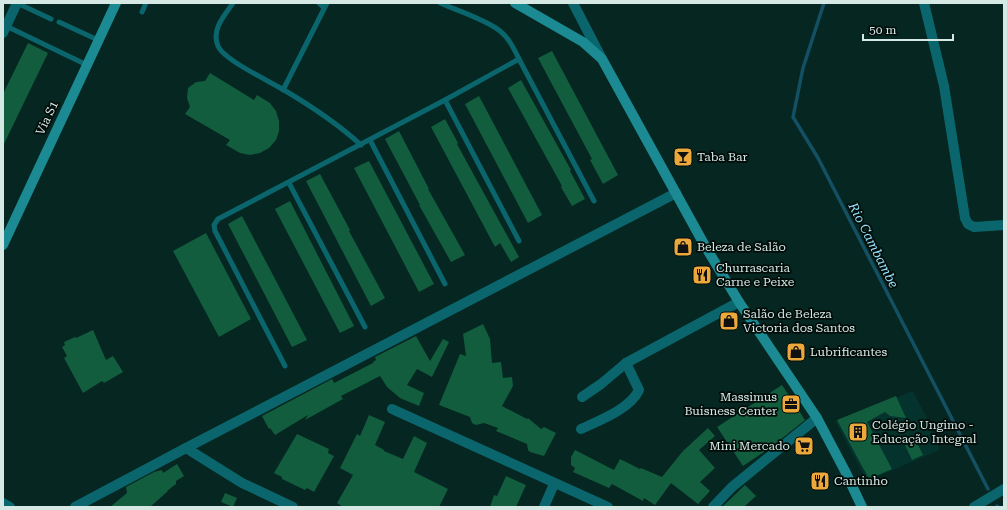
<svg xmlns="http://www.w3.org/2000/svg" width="1007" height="510" font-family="'Roboto Serif',serif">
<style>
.built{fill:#04322c}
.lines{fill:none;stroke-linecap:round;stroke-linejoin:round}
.stream{stroke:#145063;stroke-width:3.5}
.building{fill:#125d3d}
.lane{stroke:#0a666c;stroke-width:5}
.street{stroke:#0a666c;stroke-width:10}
.secondary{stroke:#1b8a92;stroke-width:10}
.labels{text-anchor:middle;stroke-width:3.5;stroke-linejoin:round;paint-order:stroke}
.street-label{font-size:12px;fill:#d6e8e4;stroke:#020d0a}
.poi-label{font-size:12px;fill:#d6e8e4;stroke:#020d0a;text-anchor:start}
.water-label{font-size:13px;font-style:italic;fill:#96e2fe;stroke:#020d0a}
</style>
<rect width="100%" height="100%" fill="#052621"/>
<path class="built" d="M913 391 928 420 940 450 867 481 835 421Z"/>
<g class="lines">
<g class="stream">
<path d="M824 3 803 68 793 117 818 158 988 489"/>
<path d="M997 506 998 507"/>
</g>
</g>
<g class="building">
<path d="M28 43 48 53 3 146V94Z"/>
<path d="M552 51 618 175 603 184 590 160 592 159 538 58Z"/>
<path d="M210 73 254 100 257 95 270 103 276 111 279 121V131L276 140 269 148 260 153 250 155 240 153 226 145 230 140 185 114 190 107 187 98 188 88 196 82 205 81Z"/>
<path d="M521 80 571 170 570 171 585 199 572 206 561 187 562 186 508 88Z"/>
<path d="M479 96 542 215 528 223 465 104Z"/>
<path d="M445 119 458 143 457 144 475 177 519 257 511 262 500 243 495 247 431 127Z"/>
<path d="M399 131 429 189H428L465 255 451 262 419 205H420L385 139Z"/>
<path d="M369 161 434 284 419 292 354 168Z"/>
<path d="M320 174 350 230 349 231 385 298 371 306 306 181Z"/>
<path d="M290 201 354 326 340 333 275 209Z"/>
<path d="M242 216 307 340 292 347 228 224Z"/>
<path d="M206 233 251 319 219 337 173 251Z"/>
<path d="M483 324 490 339 492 363 501 362 503 378 512 377 513 386 502 406 527 419 528 418 541 429 544 427 556 433 544 456 530 452 528 450 527 444 496 431 498 428 484 423 476 425 472 423 470 417 439 405 460 354 466 356 463 334Z"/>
<path d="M93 330 106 360 113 356 123 372 104 383 102 381 83 393 64 358 67 356 62 347 65 345 64 342 75 337 76 338Z"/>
<path d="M416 336 430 361 443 339 449 342 432 377 417 369 407 385 424 393 419 406 400 398 387 387 380 376 341 396 343 399 305 420 308 415 275 435 270 428 269 429 262 416 332 379 334 383 373 363V362L376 360 375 357Z"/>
<path d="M782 385 805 420 770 448 743 466 717 427Z"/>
<path d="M896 396 906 418 890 416 885 412 867 422 892 469 869 479 837 420Z"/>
<path d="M369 415 385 422 375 445 384 450V451L403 459 414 436 427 443 414 472 448 489 439 507H343L337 503 353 475 340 468 357 434 360 436Z"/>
<path d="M708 428 715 436 699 450 715 468 700 482 710 491 698 504 671 483 655 505 644 498 643 501 612 484 609 488 573 472 575 468 571 465V457L575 450 614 470 620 459 640 469 641 468 662 477 683 451Z"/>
<path d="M297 434 329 449 328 453 334 456 314 492 307 488 305 490 282 479V477L274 473Z"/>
<path d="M915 439 923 455 912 460 905 445Z"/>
<path d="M177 464 184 476 176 481V484L167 491H168L150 507H110L127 493 126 487 154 472 162 470 163 473Z"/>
<path d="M506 476 526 485 516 507H490L494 495 497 496Z"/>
<path d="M745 485 756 496 744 507H722Z"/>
<path d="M225 493 237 498 233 507 221 502Z"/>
</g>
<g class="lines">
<g class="lane">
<path d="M17 3 51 19"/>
<path d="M233 3C224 16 211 30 218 46 224 60 269 81 284 90 311 106 338 124 361 145"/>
<path d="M319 3 324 8"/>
<path d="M440 3C456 10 487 20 500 31 509 38 514 49 519 59"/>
<path d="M142 12 146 3"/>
<path d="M59 22 98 40"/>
<path d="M6 26 87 65"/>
<path d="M283 90 327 3"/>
<path d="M445 100 519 241"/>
<path d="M370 140 445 284"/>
<path d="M289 183 365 327"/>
<path d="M285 366 215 231 214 225 218 219 445 100 519 59 594 201"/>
</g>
<g class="street">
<path d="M573 3 601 57"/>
<path d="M924 3 944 86 965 218 968 224 974 227 1004 225"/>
<path d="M3 33 17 3"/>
<path d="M582 397 601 384 626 363 739 302"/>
<path d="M392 409 608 507"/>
<path d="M581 429C600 420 630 409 639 390L626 363"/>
<path d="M186 448 242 483 293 507"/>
<path d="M3 503 10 507"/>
<path d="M75 507 186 448 676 193"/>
<path d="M544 507 554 484"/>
<path d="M713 507 732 487 817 418"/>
<path d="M974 507 1004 489"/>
</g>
<g class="secondary">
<path d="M515 3 583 42 602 59 705 246 739 302 817 418 845 471 862 507"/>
<path d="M3 245 116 3"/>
</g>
</g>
<defs>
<symbol id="bar-square" viewBox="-11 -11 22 22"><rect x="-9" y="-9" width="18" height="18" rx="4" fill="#eda83c" stroke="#020d0a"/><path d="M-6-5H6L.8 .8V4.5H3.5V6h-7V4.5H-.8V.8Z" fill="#111"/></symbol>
<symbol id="shop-square" viewBox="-11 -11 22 22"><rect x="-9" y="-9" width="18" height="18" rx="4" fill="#eda83c" stroke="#020d0a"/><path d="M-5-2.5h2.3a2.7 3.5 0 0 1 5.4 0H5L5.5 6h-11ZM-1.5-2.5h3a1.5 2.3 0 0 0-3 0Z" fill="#111"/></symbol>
<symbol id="restaurant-square" viewBox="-11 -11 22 22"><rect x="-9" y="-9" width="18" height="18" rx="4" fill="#eda83c" stroke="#020d0a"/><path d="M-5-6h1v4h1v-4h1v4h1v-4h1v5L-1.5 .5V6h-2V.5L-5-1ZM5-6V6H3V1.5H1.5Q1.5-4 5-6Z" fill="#111"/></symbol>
<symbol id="office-square" viewBox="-11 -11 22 22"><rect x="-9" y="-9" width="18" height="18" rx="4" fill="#eda83c" stroke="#020d0a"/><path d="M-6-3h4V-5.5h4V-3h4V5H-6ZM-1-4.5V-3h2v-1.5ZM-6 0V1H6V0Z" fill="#111"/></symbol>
<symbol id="building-square" viewBox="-11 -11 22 22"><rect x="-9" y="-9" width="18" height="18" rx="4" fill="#eda83c" stroke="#020d0a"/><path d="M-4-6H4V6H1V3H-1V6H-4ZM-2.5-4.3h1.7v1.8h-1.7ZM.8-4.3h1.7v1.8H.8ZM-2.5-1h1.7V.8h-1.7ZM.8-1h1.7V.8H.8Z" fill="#111"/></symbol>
<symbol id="supermarket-square" viewBox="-11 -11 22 22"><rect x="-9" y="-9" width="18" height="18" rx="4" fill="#eda83c" stroke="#020d0a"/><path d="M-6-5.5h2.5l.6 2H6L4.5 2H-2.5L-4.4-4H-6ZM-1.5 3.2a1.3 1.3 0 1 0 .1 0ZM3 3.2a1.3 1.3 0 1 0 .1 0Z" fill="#111"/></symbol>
</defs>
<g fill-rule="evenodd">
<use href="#bar-square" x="672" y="146" width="22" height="22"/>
<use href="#shop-square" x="672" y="236" width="22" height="22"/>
<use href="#restaurant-square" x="691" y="264" width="22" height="22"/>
<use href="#shop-square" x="718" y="310" width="22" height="22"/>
<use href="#shop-square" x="785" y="341" width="22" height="22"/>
<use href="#office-square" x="780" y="393" width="22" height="22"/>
<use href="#building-square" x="847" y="421" width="22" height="22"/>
<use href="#supermarket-square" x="793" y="435" width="22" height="22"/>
<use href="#restaurant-square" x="809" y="470" width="22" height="22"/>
</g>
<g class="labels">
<g class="street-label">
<text transform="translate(47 118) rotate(-65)" y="4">Via S1</text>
</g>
<g class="poi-label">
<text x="697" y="161">Taba Bar</text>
<text x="697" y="251">Beleza de Salão</text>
<text x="716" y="272">Churrascaria<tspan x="716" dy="14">Carne e Peixe</tspan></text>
<text x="743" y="318">Salão de Beleza<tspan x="743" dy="14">Victoria dos Santos</tspan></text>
<text x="810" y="356">Lubrificantes</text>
<text x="777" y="401" text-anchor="end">Massimus<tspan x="777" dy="14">Buisness Center</tspan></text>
<text x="872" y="429">Colégio Ungimo -<tspan x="872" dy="14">Educação Integral</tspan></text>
<text x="790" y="450" text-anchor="end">Mini Mercado</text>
<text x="834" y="485">Cantinho</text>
</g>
<g class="water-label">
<text transform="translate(874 245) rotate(63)" y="5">Rio Cambambe</text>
</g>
</g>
<rect width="1007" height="510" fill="none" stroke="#d6e8e4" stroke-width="8"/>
<path d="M863 34v6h90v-6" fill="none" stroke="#d6e8e4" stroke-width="2"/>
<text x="869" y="34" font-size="12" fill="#d6e8e4" stroke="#020d0a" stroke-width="3" paint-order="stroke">50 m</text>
</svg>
